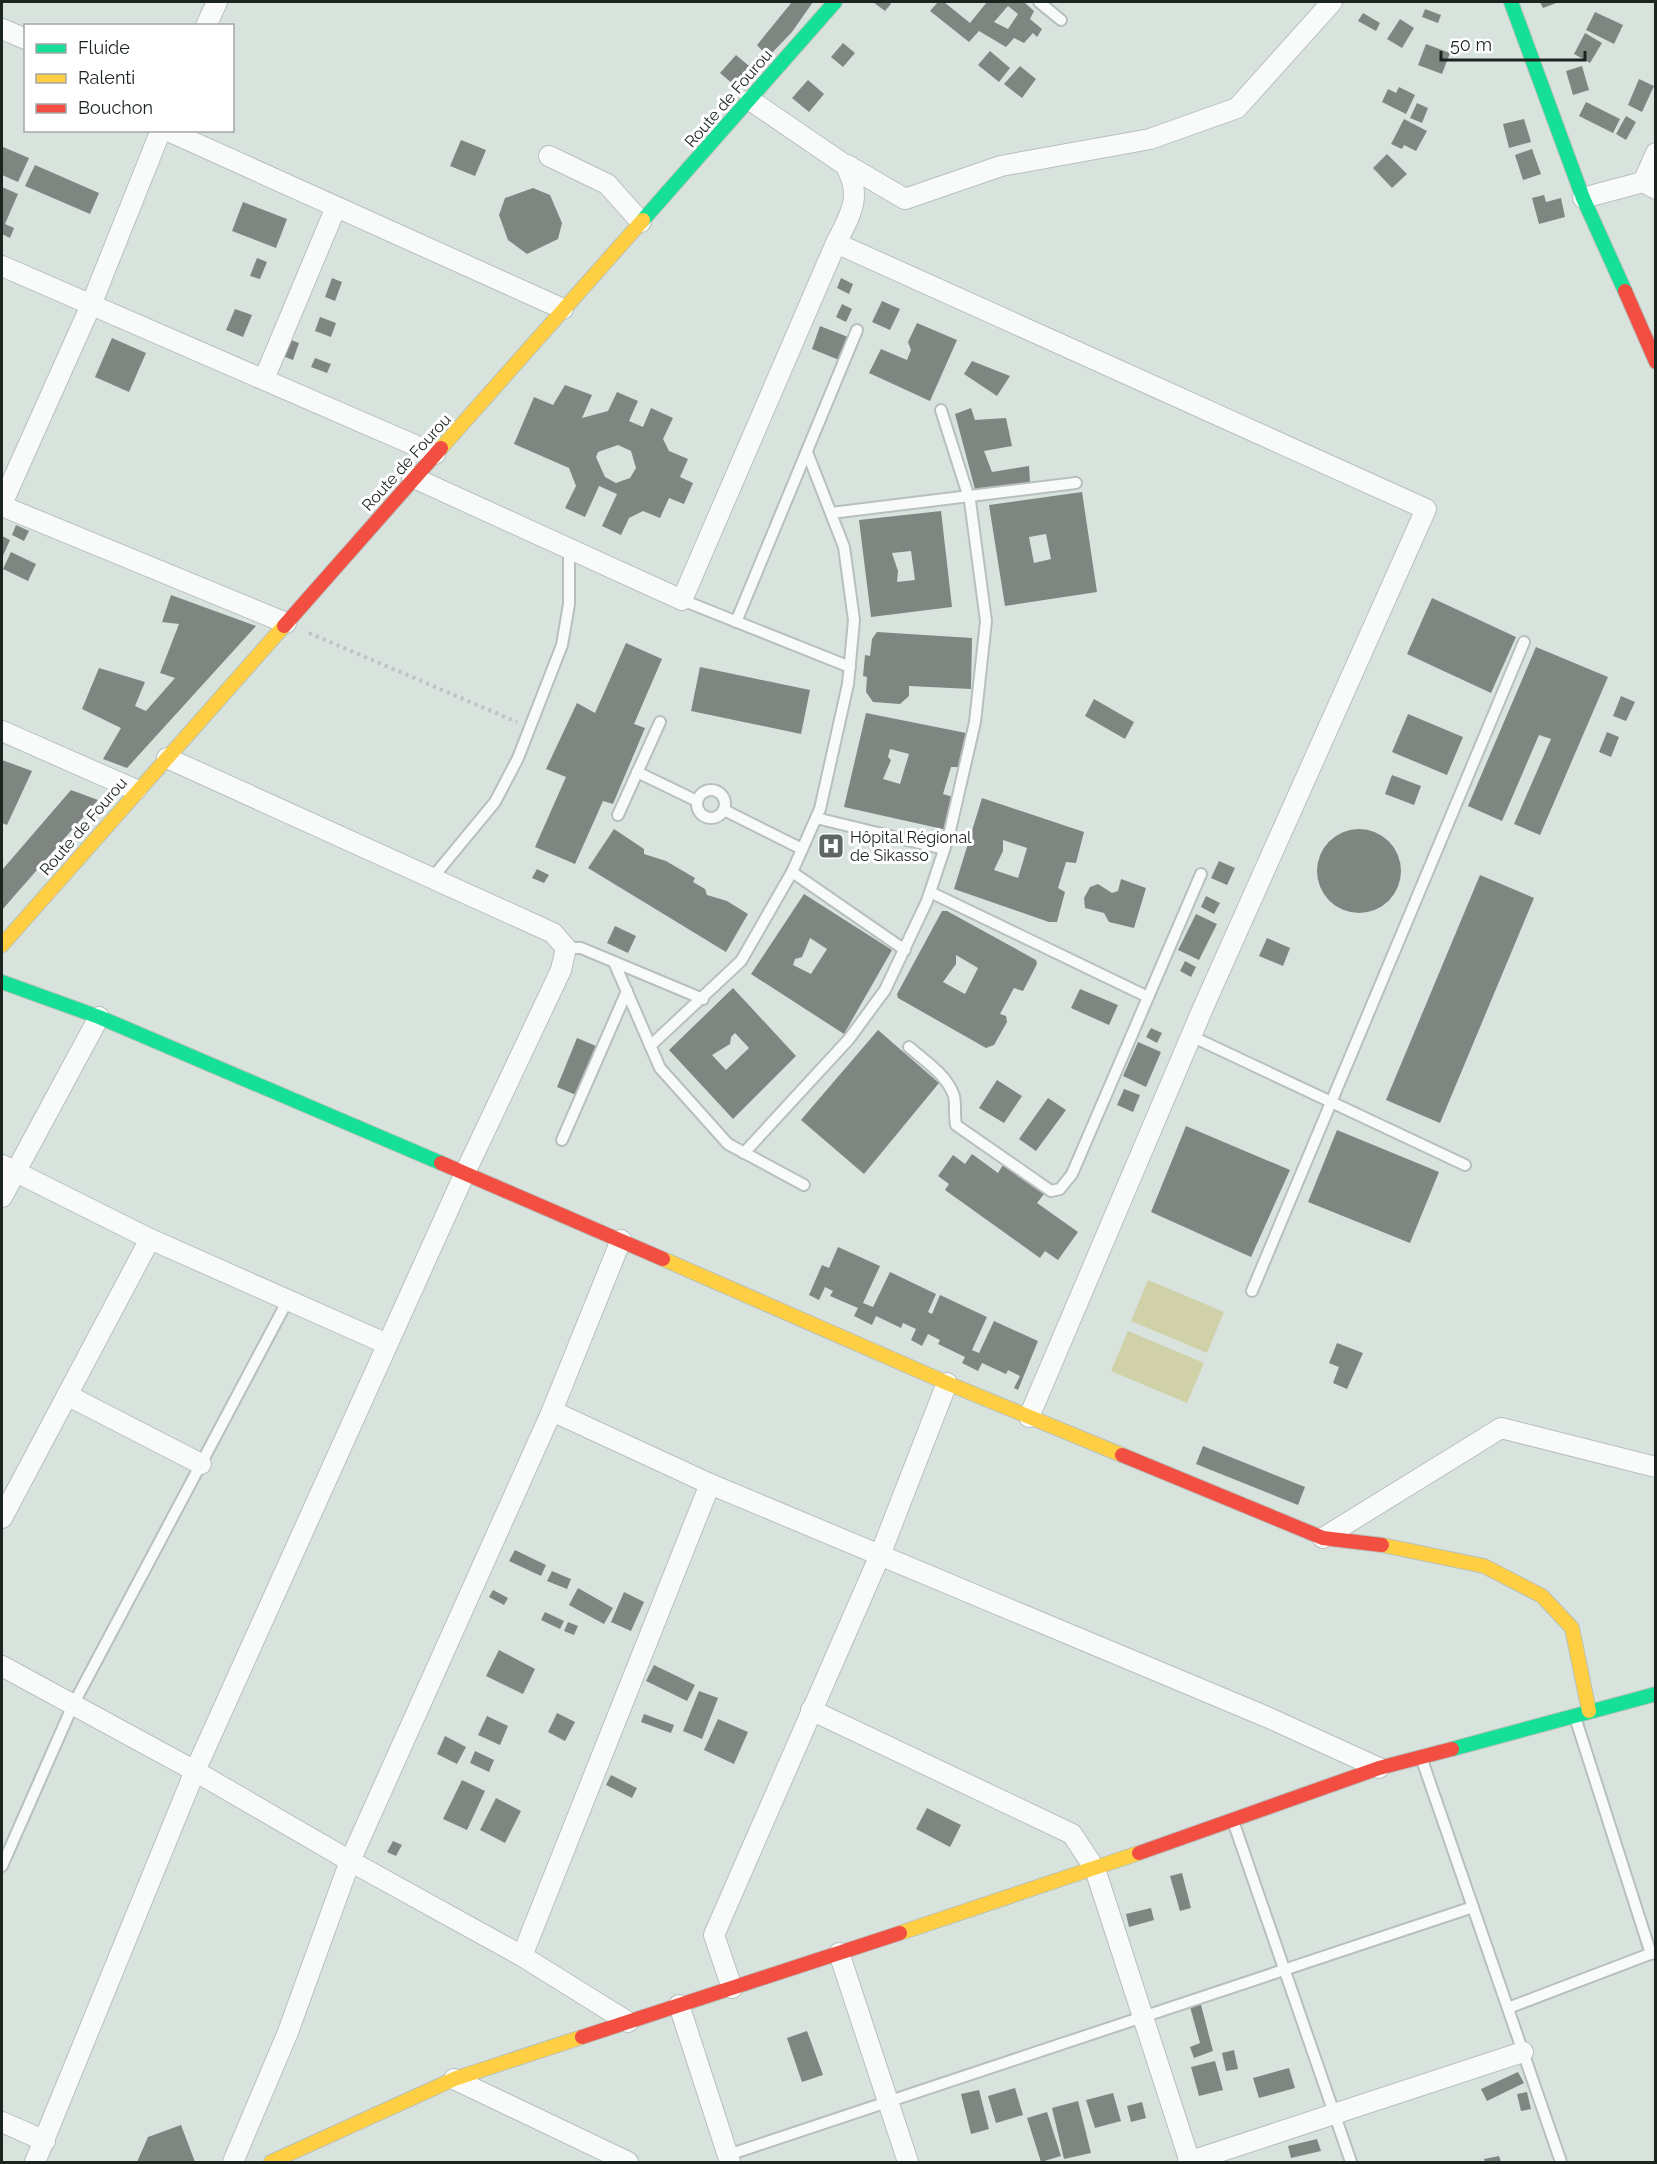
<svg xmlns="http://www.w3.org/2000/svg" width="1657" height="2164" font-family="Raleway,sans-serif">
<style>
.green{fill:#d0d0a9}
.building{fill:#7f8681;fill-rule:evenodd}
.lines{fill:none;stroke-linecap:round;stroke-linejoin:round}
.lane-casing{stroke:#b8c0bc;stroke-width:14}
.street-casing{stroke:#b8c0bc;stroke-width:22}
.fast-casing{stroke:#b8c0bc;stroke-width:16}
.slow-casing{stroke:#b8c0bc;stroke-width:16}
.jam-casing{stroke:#b8c0bc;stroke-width:16}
.path{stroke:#bfc2c1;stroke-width:4;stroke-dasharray:3 4.5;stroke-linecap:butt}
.lane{stroke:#f9fbfa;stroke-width:10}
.street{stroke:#f9fbfa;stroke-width:20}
.fast{stroke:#16e098;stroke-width:14}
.slow{stroke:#ffcf43;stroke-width:14}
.jam{stroke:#f24e42;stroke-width:14}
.labels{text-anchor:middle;stroke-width:6;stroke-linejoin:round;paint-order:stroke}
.street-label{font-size:16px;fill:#1c2420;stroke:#fff}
.poi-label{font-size:16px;fill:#1c2420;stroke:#fff;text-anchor:start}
</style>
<rect width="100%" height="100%" fill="#d8e3de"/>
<g class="green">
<path d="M1148 1280 1224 1312 1207 1353 1131 1321Z"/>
<path d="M1128 1331 1204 1363 1187 1403 1111 1371Z"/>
</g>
<g class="building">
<path d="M792 2H813L792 32 768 57 757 45Z"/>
<path d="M873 2H889L891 4 885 11Z"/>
<path d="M938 2H944L970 23 987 2H1024L1034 11 1030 19 1042 29 1037 37 1033 33 1024 43 1014 38 1006 47 979 31 969 42 930 11ZM1008 6 1018 14 1008 29 994 22Z"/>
<path d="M1540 2H1559L1543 8Z"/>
<path d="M1425 9 1441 15 1438 23 1422 17Z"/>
<path d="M1595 12 1623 25 1614 44 1586 30Z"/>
<path d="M1363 13 1380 23 1376 31 1358 21Z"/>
<path d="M1400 19 1414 28 1402 48 1387 39Z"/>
<path d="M1585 33 1602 43 1590 63 1574 54Z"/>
<path d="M843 43 855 53 843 67 831 57Z"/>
<path d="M1426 44 1450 53 1442 74 1418 65Z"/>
<path d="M990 51 1010 68 999 82 978 65Z"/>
<path d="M736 55 755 71 740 90 720 73Z"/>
<path d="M1020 66 1036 79 1022 98 1004 84Z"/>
<path d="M1582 66 1589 90 1573 95 1566 71Z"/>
<path d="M1639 79 1654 86 1642 112 1628 105Z"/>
<path d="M808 80 824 94 809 112 792 98Z"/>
<path d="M1399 87 1415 95 1406 114 1382 102 1388 89 1396 93Z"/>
<path d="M1586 102 1620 119 1613 133 1579 116Z"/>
<path d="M1417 103 1428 108 1422 123 1410 118Z"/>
<path d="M1626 116 1636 122 1626 140 1616 134Z"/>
<path d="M1404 119 1427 131 1416 151 1404 145 1402 149 1391 144Z"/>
<path d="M1524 119 1531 142 1509 148 1503 124Z"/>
<path d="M461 140 486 150 475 176 450 166Z"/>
<path d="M3 147 29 158 18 182 2 175Z"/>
<path d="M1532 149 1541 174 1523 180 1515 155Z"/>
<path d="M1387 154 1407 174 1392 188 1373 168Z"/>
<path d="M35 165 99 193 90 214 25 186Z"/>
<path d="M2 187 18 194 5 224 14 228 10 238 2 234Z"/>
<path d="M533 188 550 195 562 223 558 239 527 254 508 240 499 215 505 198Z"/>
<path d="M1544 195 1546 202 1561 198 1565 217 1539 224 1532 198Z"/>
<path d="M243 202 287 219 276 248 232 231Z"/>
<path d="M257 258 267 262 260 279 250 276Z"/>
<path d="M332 278 342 282 335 301 325 297Z"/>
<path d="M841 278 853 284 849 294 837 288Z"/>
<path d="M882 301 900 309 890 330 872 322Z"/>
<path d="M842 304 852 309 846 322 836 317Z"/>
<path d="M235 309 252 315 243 337 226 330Z"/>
<path d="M320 317 336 323 331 337 315 331Z"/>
<path d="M917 323 957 340 930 401 869 373 881 349 907 360 911 350 908 342Z"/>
<path d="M820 326 848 337 839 360 812 349Z"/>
<path d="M112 338 146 353 129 392 95 377Z"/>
<path d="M286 338 299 343 293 360 280 355Z"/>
<path d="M315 358 331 364 327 373 311 367Z"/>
<path d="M972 361 1010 376 997 396 964 374Z"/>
<path d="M565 385 592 395 582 418 608 411 617 392 638 401 629 421 643 427 651 408 673 418 663 439 669 451 688 459 680 477 693 483 684 504 669 498 660 518 643 511 629 518 621 535 602 526 617 494 599 486 585 517 565 508 576 486 569 468 514 444 534 397 553 405ZM618 445 631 451 636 468 630 478 616 483 605 477 596 457 598 452Z"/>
<path d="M971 408 975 420 1006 418 1012 446 984 451 992 472 1029 466 1030 482 976 493 955 414Z"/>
<path d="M1082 492 1097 592 1005 606 989 505ZM1046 534 1051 559 1034 563 1029 537Z"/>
<path d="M941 511 952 607 871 617 859 520ZM911 551 915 580 897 582 898 571 892 553Z"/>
<path d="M16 525 29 531 24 541 12 535Z"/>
<path d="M2 536 10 540 2 558Z"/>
<path d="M11 552 36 564 28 581 3 569Z"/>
<path d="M171 595 256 626 127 768 103 759 121 728 82 709 99 668 145 682 135 706 146 711 175 678 160 673 179 624 162 622Z"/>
<path d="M1432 598 1516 637 1491 693 1407 654Z"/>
<path d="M877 632 972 638 971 689 909 686V696L900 704 873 702 866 692 867 677 863 676 865 655 870 656 872 639Z"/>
<path d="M626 643 662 659 634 724 645 728 613 804 603 801 575 864 535 847 566 777 546 769 577 703 595 713Z"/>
<path d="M1536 647 1608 677 1540 835 1514 824 1551 739 1539 735 1502 821 1468 806Z"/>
<path d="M700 667 810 690 801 734 691 711Z"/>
<path d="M1621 696 1635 702 1626 721 1613 716Z"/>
<path d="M1094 699 1134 722 1125 739 1085 716Z"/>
<path d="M866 713 966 733 959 767H951L943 794 953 797 947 830 844 807ZM890 749 909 754 900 784 883 779 891 760 888 757Z"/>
<path d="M1408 714 1463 737 1447 775 1392 752Z"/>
<path d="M1607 732 1619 737 1611 757 1599 752Z"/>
<path d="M2 760 32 771 7 825 2 823Z"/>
<path d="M1392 775 1421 786 1414 805 1385 794Z"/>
<path d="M71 790 98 800 2 910V870Z"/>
<path d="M982 798 1084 832 1076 863 1066 862 1058 888 1065 892 1057 922H1049L954 889ZM1003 840 1027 848 1018 878 994 870 1003 851Z"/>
<circle cx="1359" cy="871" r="42"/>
<path d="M614 829 644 849V854L666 861 695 878 693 882 705 889 707 895 727 901 748 914 726 952 588 868Z"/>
<path d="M1219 861 1235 868 1227 885 1211 878Z"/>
<path d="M537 869 549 875 544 883 532 878Z"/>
<path d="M1480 875 1534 898 1440 1123 1386 1100Z"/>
<path d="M1121 879 1146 888 1134 928 1109 922 1104 913 1085 908 1084 898 1090 887 1098 884 1112 893 1118 891Z"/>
<path d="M804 894 892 950 844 1034 751 974ZM810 938 827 949 811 974 793 965 795 959 802 957Z"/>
<path d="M1206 896 1220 903 1214 914 1201 907Z"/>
<path d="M942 911H947L1036 960 1037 964 1023 991 1014 988 1000 1014 1006 1016 1007 1022 994 1045 986 1048 898 998 897 994ZM956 955 978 968 965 994 943 982 956 964Z"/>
<path d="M1196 914 1217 924 1199 960 1178 950Z"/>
<path d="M615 926 636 936 628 953 607 943Z"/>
<path d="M1267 938 1290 948 1283 966 1259 956Z"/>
<path d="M1185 961 1196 967 1191 977 1180 971Z"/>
<path d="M733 988 796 1056 733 1119 669 1050ZM735 1033 749 1048 726 1070 712 1055 730 1044 731 1037Z"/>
<path d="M1080 989 1118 1005 1109 1025 1071 1008Z"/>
<path d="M1151 1028 1162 1033 1157 1043 1146 1037Z"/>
<path d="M878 1030 939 1083 864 1174 801 1120Z"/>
<path d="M577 1038 596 1046 576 1095 557 1087Z"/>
<path d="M1138 1042 1161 1052 1146 1087 1123 1076Z"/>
<path d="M997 1080 1022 1096 1004 1123 979 1108Z"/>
<path d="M1124 1089 1140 1095 1133 1112 1117 1105Z"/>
<path d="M1048 1098 1066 1110 1036 1151 1019 1139Z"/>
<path d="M1186 1126 1290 1170 1251 1257 1151 1212Z"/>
<path d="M1337 1130 1439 1172 1410 1243 1308 1202Z"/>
<path d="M972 1154 998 1173 1003 1165 1044 1194 1037 1203 1078 1232 1058 1260 1045 1251 1040 1258 945 1190 949 1184 938 1176 953 1155 965 1164Z"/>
<path d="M838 1247 880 1266 863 1303 873 1307 890 1272 936 1294 928 1312 932 1314 940 1295 987 1317 972 1350 979 1353 994 1321 1038 1341 1018 1390 1014 1388 1020 1376 1008 1370 1006 1374 982 1363 978 1371 962 1363 965 1357 938 1344 940 1340 928 1334 922 1346 911 1340 916 1329 903 1323 901 1328 876 1316 872 1325 854 1316 858 1308 830 1296 833 1291 825 1287 819 1300 809 1295 822 1265 829 1268Z"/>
<path d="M1337 1343 1363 1353 1347 1389 1333 1383 1339 1367 1329 1363Z"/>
<path d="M1203 1446 1305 1487 1298 1505 1196 1464Z"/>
<path d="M515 1550 546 1565 541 1576 509 1561Z"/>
<path d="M552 1571 571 1579 567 1589 547 1581Z"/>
<path d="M578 1588 613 1608 604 1624 569 1605Z"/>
<path d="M493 1590 508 1598 504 1605 489 1597Z"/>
<path d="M624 1592 644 1602 631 1631 611 1622Z"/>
<path d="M545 1612 564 1621 560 1629 541 1620Z"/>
<path d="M568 1622 578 1626 574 1635 564 1631Z"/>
<path d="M499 1650 535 1669 523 1694 486 1676Z"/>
<path d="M654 1665 695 1685 687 1701 646 1681Z"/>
<path d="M699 1691 718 1698 702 1739 683 1731Z"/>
<path d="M557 1713 575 1722 565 1741 548 1732Z"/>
<path d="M644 1714 674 1725 671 1733 641 1722Z"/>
<path d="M487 1716 508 1726 500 1745 478 1735Z"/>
<path d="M718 1719 748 1732 734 1764 704 1750Z"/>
<path d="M445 1736 466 1747 457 1764 437 1754Z"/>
<path d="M475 1751 494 1760 489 1772 470 1763Z"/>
<path d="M611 1775 637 1788 632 1798 606 1785Z"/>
<path d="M462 1780 485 1791 467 1830 443 1819Z"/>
<path d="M496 1798 521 1811 505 1843 480 1830Z"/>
<path d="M927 1808 961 1825 950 1847 916 1829Z"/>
<path d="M393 1841 402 1845 396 1856 387 1852Z"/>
<path d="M1182 1873 1191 1908 1180 1911 1170 1876Z"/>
<path d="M1151 1908 1154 1920 1129 1927 1126 1914Z"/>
<path d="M1200 2001 1213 2051 1194 2058 1190 2047 1200 2043 1189 2003Z"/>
<path d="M807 2031 823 2075 802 2082 787 2038Z"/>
<path d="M1234 2050 1238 2069 1226 2071 1222 2053Z"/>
<path d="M1215 2061 1223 2090 1199 2096 1191 2067Z"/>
<path d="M1289 2068 1295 2088 1259 2098 1253 2078Z"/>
<path d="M1518 2072 1524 2083 1487 2101 1481 2089Z"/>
<path d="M1015 2088 1023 2115 996 2123 988 2096Z"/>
<path d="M979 2090 989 2129 971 2134 961 2094Z"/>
<path d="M1527 2092 1531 2109 1521 2111 1517 2094Z"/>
<path d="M1113 2093 1121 2121 1095 2128 1086 2100Z"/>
<path d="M1078 2101 1091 2153 1064 2159 1052 2108Z"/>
<path d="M1142 2102 1146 2118 1131 2122 1127 2106Z"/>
<path d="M1047 2112 1061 2156 1041 2162 1027 2118Z"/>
<path d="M181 2125 195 2162H137L148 2137Z"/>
<path d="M1317 2139 1321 2151 1291 2158 1288 2146Z"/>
<path d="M1499 2156 1501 2162H1485L1484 2159Z"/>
</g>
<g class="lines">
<defs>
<g id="lane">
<path d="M1039 2 1061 20"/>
<path d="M831 513 1076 483"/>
<path d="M682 600 850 667"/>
<path d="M736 622 857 330"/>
<path d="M637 772 697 801"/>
<circle cx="711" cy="804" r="14"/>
<path d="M724 810 802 849"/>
<path d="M618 815 660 722"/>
<path d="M816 818 944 849"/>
<path d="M792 872 905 950"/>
<path d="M433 877 495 802 518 758 562 645 569 604V551"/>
<path d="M930 892 1148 997"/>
<path d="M566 948H581L703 999"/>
<path d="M614 962 660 1068 728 1144 804 1185"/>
<path d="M1191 1036 1465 1165"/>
<path d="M650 1046 741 961 792 872 820 809 848 684 854 620 844 547 807 452"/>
<path d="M909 1047C925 1061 947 1075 954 1096 956 1105 954 1115 956 1125L1051 1191 1060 1189 1072 1174 1201 874"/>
<path d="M562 1140 627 991"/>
<path d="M744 1153 849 1039 885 990 927 901 949 835 975 722 986 621 970 501 941 410"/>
<path d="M1252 1291 1524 642"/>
<path d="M1575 1717 1651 1954"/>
<path d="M1421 1757 1561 2162"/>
<path d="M1233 1821 1351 2162"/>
<path d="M2 1866 73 1705 289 1298"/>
<path d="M1508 2008 1655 1952"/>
<path d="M728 2155 1473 1907"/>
</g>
<g id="street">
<path d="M206 26 217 2"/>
<path d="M2 29 26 39"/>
<path d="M166 130 563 309"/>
<path d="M549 156 607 184 641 222"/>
<path d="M847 165 905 199 1001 166 1150 139 1237 108 1332 2"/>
<path d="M1643 182 1656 153"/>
<path d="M1583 198 1643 182 1656 189"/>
<path d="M836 243 1426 509 1203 1008 1029 1417"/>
<path d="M2 266 435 454"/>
<path d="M264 379 336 207"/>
<path d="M412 477 682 600 836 243C851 214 863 195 845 165L750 100"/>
<path d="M2 504 91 305 161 130"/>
<path d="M2 506 286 623"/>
<path d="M2 731 136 790"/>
<path d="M2 1165 150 1239 387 1344"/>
<path d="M2 1197 99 1017"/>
<path d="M67 1395 201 1464"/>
<path d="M552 1411 710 1484 1267 1717 1379 1768"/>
<path d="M2 1518 150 1239"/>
<path d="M1323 1538 1501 1428 1656 1467"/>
<path d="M2 1666 195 1771 350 1861 522 1956 628 2022"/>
<path d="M811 1710 1072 1834 1095 1869 1190 2162"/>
<path d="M839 1953 908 2162"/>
<path d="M522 1956 710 1484"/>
<path d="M732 1988 714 1935 880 1555 947 1383"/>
<path d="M679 2005 730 2162"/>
<path d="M454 2079 628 2162"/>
<path d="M2 2122 45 2141"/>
<path d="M35 2162 195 1771 464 1175 561 970 566 948 553 933 167 758"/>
<path d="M233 2162 288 2032 350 1861 552 1411 621 1240"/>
<path d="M1188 2162 1523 2052"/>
</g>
<g id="fast">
<path d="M1511 2 1583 198 1625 291"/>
<path d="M643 220 835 2"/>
<path d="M2 982 99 1017 441 1163"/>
<path d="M1452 1749 1656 1694"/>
</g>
<g id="slow">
<path d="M441 448 643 220"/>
<path d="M2 945 284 626"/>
<path d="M663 1259 947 1383 1122 1455"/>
<path d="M1382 1545 1484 1566 1542 1596 1572 1628 1589 1711"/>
<path d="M900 1933 1139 1853"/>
<path d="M271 2162 454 2079 582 2037"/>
</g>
<g id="jam">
<path d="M1625 291 1656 362"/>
<path d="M284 626 441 448"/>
<path d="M441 1163 663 1259"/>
<path d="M1122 1455 1323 1538 1382 1545"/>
<path d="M1139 1853 1379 1768 1452 1749"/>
<path d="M582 2037 900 1933"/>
</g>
</defs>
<use href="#lane" class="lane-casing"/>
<use href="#street" class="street-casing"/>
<use href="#fast" class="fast-casing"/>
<use href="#slow" class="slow-casing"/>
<use href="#jam" class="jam-casing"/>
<path class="path" d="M309 633 517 722"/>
<use href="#lane" class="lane"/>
<use href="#street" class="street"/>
<use href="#fast" class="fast"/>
<use href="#slow" class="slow"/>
<use href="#jam" class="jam"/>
</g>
<defs>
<symbol id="hospital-square" viewBox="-11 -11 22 22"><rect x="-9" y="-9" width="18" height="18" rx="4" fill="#5e6762" stroke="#fff"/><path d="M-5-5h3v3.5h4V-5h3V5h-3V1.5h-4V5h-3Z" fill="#fff"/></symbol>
</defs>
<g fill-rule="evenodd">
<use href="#hospital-square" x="816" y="831" width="30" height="30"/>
</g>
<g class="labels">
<g class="street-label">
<text transform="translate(728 98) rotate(-49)" y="6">Route de Fourou</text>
<text transform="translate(406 462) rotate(-48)" y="6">Route de Fourou</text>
<text transform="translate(83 826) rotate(-49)" y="6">Route de Fourou</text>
</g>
<g class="poi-label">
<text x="850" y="843">Hôpital Régional<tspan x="850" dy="18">de Sikasso</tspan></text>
</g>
</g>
<rect width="1657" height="2164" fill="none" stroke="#1c2420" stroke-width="6"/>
<rect x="24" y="24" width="210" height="108" fill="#ffffff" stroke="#a4a7a6" stroke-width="1.5"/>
<rect x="36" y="44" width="30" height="9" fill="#16e098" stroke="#a4a7a6" stroke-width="1.5"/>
<text x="78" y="54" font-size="18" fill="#1c2420">Fluide</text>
<rect x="36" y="74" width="30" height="9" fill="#ffcf43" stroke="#a4a7a6" stroke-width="1.5"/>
<text x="78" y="84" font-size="18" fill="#1c2420">Ralenti</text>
<rect x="36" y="104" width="30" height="9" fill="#f24e42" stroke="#a4a7a6" stroke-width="1.5"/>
<text x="78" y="114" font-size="18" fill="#1c2420">Bouchon</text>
<path d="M1441 51v9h144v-9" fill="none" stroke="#1c2420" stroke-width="3"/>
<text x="1450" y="51" font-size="18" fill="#1c2420" stroke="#ffffff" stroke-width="4.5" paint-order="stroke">50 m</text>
</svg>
